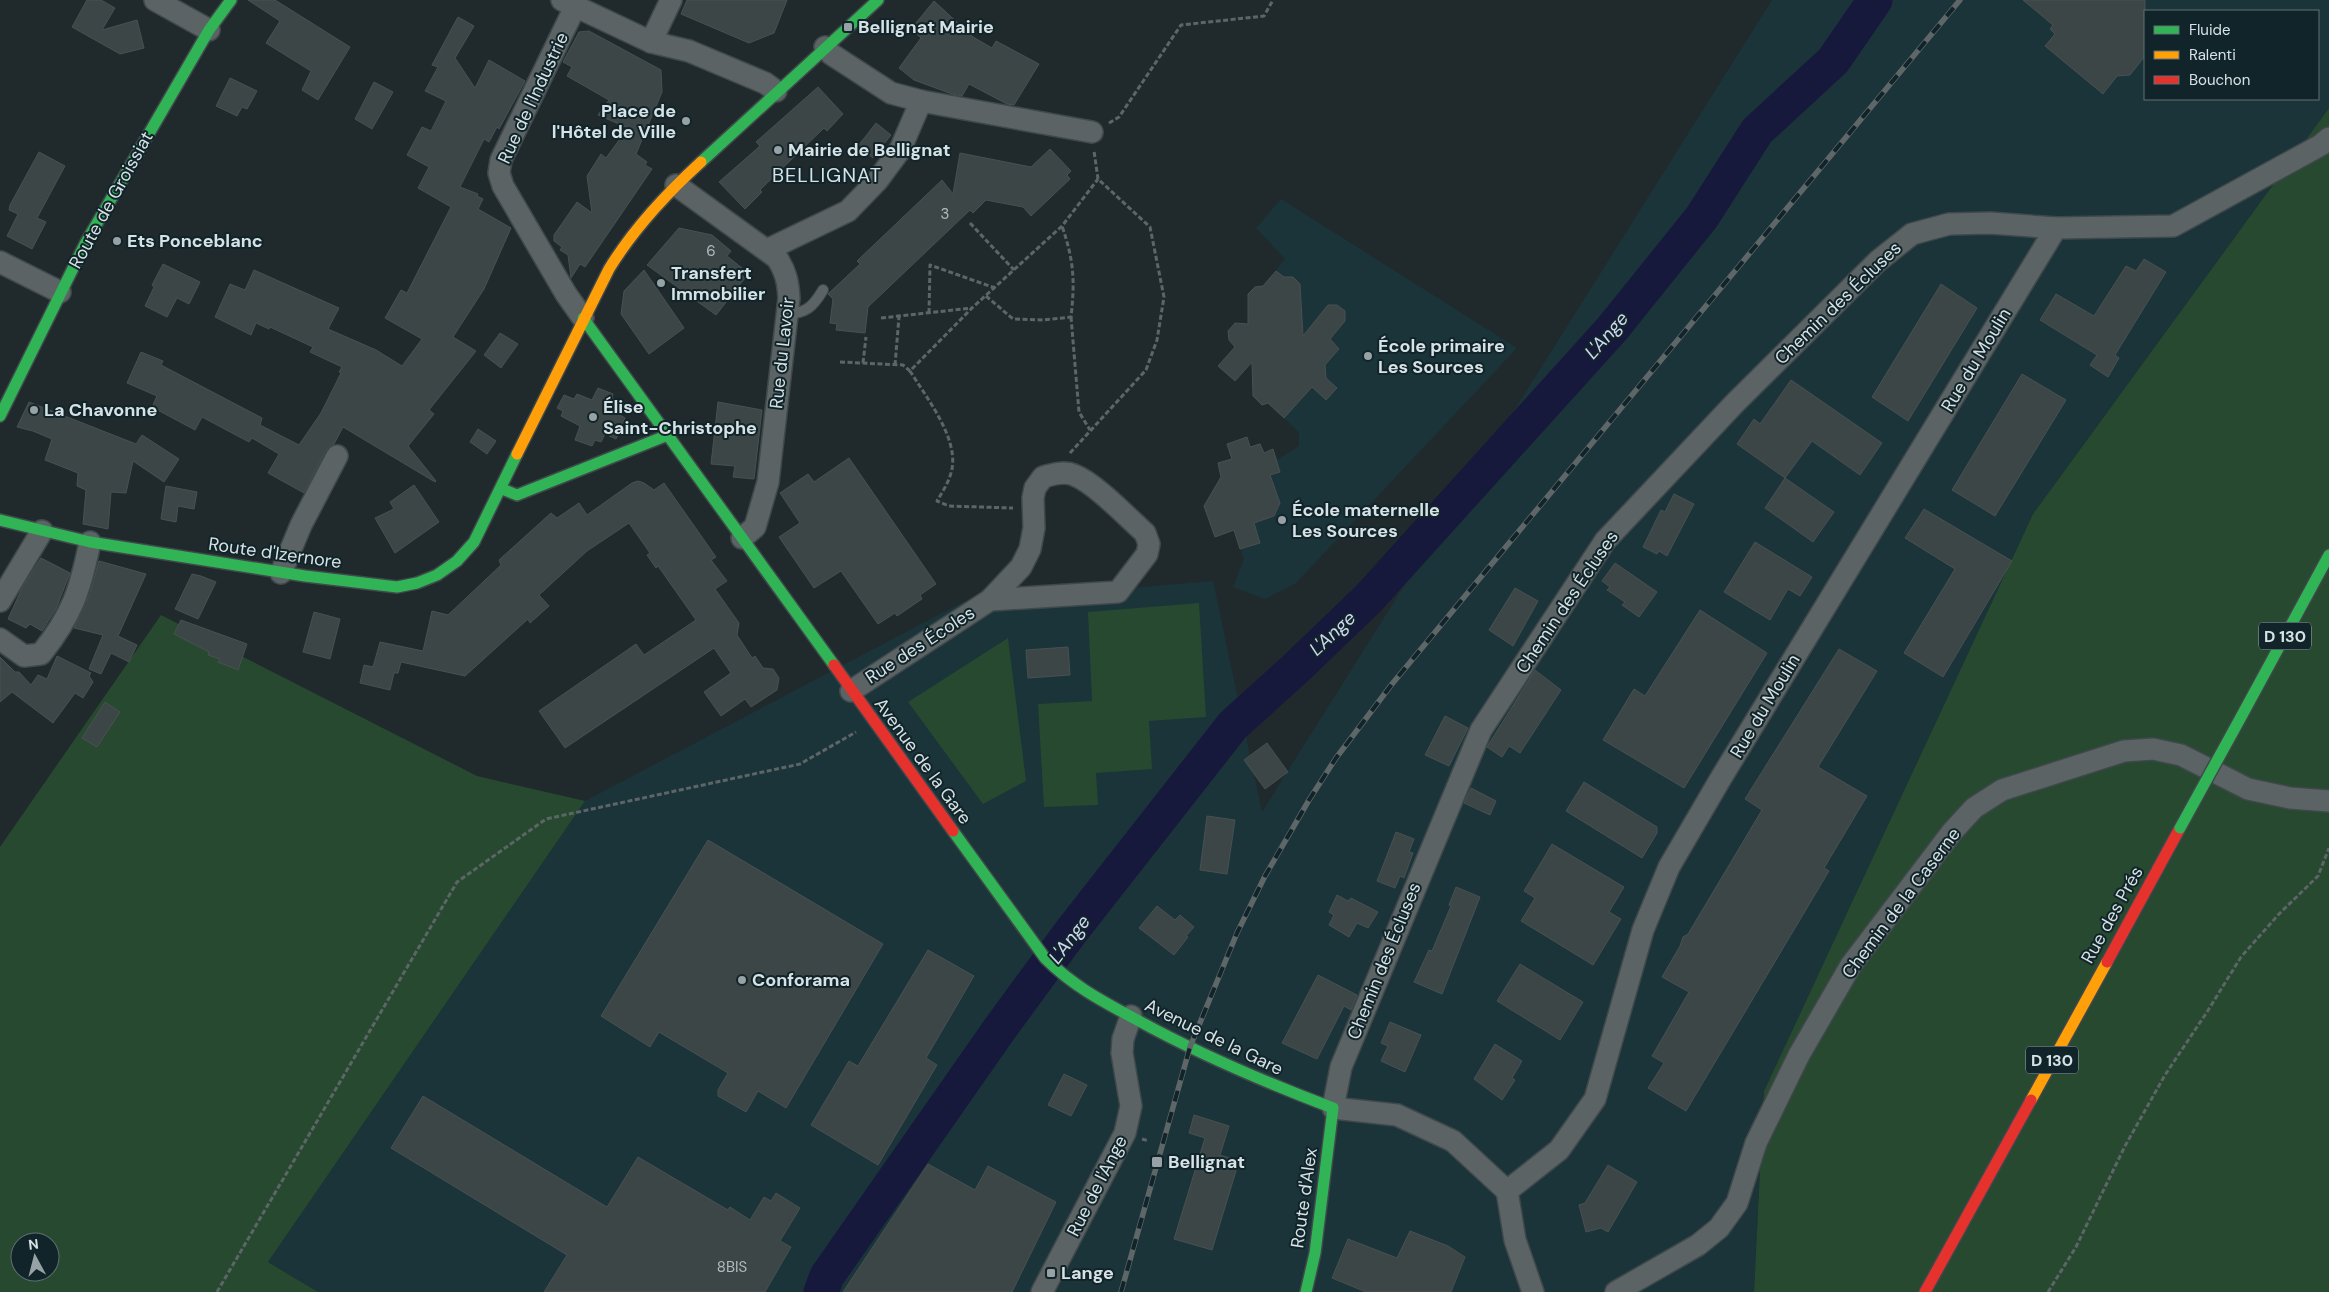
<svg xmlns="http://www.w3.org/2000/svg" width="2329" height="1292" font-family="'DM Sans',sans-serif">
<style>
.built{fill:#1a343a;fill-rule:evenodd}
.green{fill:#264930;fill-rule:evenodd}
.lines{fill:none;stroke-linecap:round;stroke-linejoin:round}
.river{stroke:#16193b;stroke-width:35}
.building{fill:#3d4647;stroke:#485151}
.lane-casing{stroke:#3f484b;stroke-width:12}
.street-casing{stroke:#3f484b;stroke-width:24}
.fast-casing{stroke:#3f484b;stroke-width:14}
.slow-casing{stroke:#3f484b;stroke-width:14}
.jam-casing{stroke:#3f484b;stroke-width:14}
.path{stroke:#5d6567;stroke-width:3;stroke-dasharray:5 2.5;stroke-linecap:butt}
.lane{stroke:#5b6365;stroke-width:10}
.street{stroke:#5b6365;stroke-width:21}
.fast{stroke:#30b455;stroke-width:11}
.slow{stroke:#ff9f0a;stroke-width:11}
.jam{stroke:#e5322d;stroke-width:11}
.rail-casing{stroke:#5f6668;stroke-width:5.5}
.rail{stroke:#112429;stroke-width:4;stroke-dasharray:11;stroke-linecap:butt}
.fast-bridge-casing{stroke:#3f484b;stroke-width:14;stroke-linecap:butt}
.fast-bridge{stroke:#30b455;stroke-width:11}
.poi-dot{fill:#96a2a5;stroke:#112429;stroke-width:2}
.labels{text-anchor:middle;stroke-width:4;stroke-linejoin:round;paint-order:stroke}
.number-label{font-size:15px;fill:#b0bbbe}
.shield{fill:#112429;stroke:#9ba9ad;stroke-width:1}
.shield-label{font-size:16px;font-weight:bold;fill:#d6e2e5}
.poi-label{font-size:18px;font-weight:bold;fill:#d6e2e5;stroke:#112429;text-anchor:start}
.street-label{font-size:18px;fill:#d6e2e5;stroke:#112429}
.water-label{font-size:19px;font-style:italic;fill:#d0d6f2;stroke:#112429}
.quarter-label{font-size:20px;letter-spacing:1px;fill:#d6e2e5;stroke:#112429}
</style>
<rect width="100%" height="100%" fill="#202a2d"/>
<g class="built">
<path d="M1772 0H2329V108L2033 514 1764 1091 1754 1292H318L268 1262 585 801 963 602 1213 581 1262 812ZM2145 11H2318V99H2145Z"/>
<path d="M1281 199 1517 348 1296 583 1265 599 1233 587 1244 559 1234 531 1215 537 1204 506 1214 502 1211 493 1221 477 1218 463 1232 459 1227 444 1247 437 1251 447 1260 443 1264 453 1273 449 1277 460 1299 446V432L1268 404 1262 405 1253 396V389L1259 382 1252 375 1256 370 1250 364 1235 381 1218 366 1235 347 1229 340 1228 331 1256 334 1267 322 1248 303V294L1255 287 1263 286 1285 259 1256 228Z"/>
</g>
<g class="green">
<path d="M2329 108V1292H1754L1764 1091 2033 514Z"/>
<path d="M1199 603 1206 717 1149 721 1152 769 1096 773 1098 805 1044 807 1038 704 1092 701 1088 612Z"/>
<path d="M161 615 477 776 585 801 268 1262 318 1292H0V847ZM20 1242H50V1272H20Z"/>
<path d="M1008 638 1026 781 983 804 908 702Z"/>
</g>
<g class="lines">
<path class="river" d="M821 1292 827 1276 1001 1027 1070 933 1233 725 1294 670 1368 599 1612 329 1702 217 1757 131 1833 61 1875 0"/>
</g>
<g class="building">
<path d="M87 0H101L115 8 102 30 137 20 144 48 120 54 72 27Z"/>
<path d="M248 0H275L350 47 318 100 302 90 311 71 266 43 280 21Z"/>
<path d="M687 0H787L774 33 749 43 681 14Z"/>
<path d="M2023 0H2145V56L2130 75 2117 76 2103 94 2045 46 2055 34 2050 29 2053 25Z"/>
<path d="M934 1 973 37 992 48 996 41 1039 64 1014 105 1007 104 969 84 962 96 952 94 914 80 899 68 921 38 911 29Z"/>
<path d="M458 17 474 26 455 58 475 88 489 60 525 81 499 129 497 127 489 142 484 139 460 187 478 194 477 196 483 199 478 209 511 228 484 289 453 337 476 351 429 410 434 414 408 446 436 481 435 482 343 427 334 444 326 450 304 493 268 473 279 454 252 438 249 442 202 417 195 430 152 407 157 396 127 383 141 352 163 361 161 365 262 418 260 425 299 445 321 413 341 373 339 372 342 367 310 352 313 347 270 327 269 329 256 323 251 335 215 317 230 284 245 290 254 270 339 308 328 329 376 350 402 366 422 339 385 318 401 290 407 293 451 207 418 188 429 167 407 155 422 127 431 131 446 101 425 91 438 67 432 65Z"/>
<path d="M589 31 661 70 662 92 636 154 647 162 645 165 652 169 585 267 580 264 571 278 568 255 560 250 562 247 554 241V235L577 202 592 213 587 176 601 154 606 158 628 128 598 115 609 100 567 76 572 67 563 62 579 32Z"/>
<path d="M230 78 257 91 247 109 242 107 237 116 216 106Z"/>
<path d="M374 82 393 92 372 129 355 119Z"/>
<path d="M818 87 843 114 827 131 824 128 797 154 760 190 762 192 745 209 719 182 760 146 756 142Z"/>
<path d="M876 123 891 135 873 158 858 146Z"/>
<path d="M1050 149 1071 171 1067 175 1070 179 1031 216 1023 207 986 200 973 213 970 210 868 307 865 333 836 330 837 324 830 323 833 299 828 294 860 264 857 261 942 180 953 194 960 153 1031 167Z"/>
<path d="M39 152 65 166 37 218 46 222 32 249 7 236 18 214 9 210 10 205Z"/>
<path d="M679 228 712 235 731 251 727 256 742 268 738 272 745 278 716 315 647 265Z"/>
<path d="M2144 259 2166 272 2115 355 2119 358 2108 377 2090 365 2097 355 2040 320 2056 294 2094 316 2126 266 2136 271Z"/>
<path d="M163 264 200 282 189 304 177 298 167 317 145 306 154 287 152 285Z"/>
<path d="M644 270 684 328 649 354 621 314 624 291Z"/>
<path d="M1276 271 1284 277H1293L1300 284 1303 336 1328 305H1337L1345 311V321L1330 339 1339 349 1325 365 1326 378 1337 388 1326 400 1312 387 1284 418 1268 403 1262 405 1253 396 1252 362 1235 381 1218 366 1235 347 1229 340 1228 331 1235 323 1248 324V294L1255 287 1263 286Z"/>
<path d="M1941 284 1977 308 1908 421 1872 397Z"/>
<path d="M500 333 518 344 501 368 484 355Z"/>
<path d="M2022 374 2066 400 1995 516 1952 490Z"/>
<path d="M1791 380 1882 443 1860 475 1812 441 1785 478 1737 444 1754 419 1760 424Z"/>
<path d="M598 388 613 394 612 398 625 404 620 415 625 418 616 439 605 434 601 442 595 440 592 446 575 440 580 426 561 416 563 411 557 408 564 395 574 399 577 394 592 400Z"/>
<path d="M29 402 136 444 142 435 179 459 164 482 133 461 126 493 111 492 108 529 83 524 86 490 77 486 78 473 45 460 52 439 33 431 17 427Z"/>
<path d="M718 402 762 410 754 479 733 477 735 466 711 464Z"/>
<path d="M478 429 496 441 487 454 470 442Z"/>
<path d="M1247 437 1250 447 1260 444 1264 453 1273 449 1280 472 1270 475 1280 503 1274 516 1254 523 1260 543 1240 549 1234 530 1215 537 1204 506 1221 477 1218 463 1232 459 1227 444Z"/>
<path d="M849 458 936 584 920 595 922 599 897 616 895 613 878 624 841 571 814 588 779 537 800 523 780 493 808 474 814 482Z"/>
<path d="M1785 478 1834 512 1813 542 1765 508Z"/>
<path d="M638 481 644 483 654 490 664 483 716 557 711 560 727 581 715 589 739 623 737 635 752 658 755 656 763 668 773 669 779 678 777 690 751 707 745 699 721 716 704 692 731 673 714 648 565 748 539 711 636 644 644 655 696 620 658 566 656 568 647 555 650 553 629 523 587 551 539 595 549 606 530 623 528 619 465 676 401 662 398 673H394L390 690 360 683 364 665 373 667 380 642 423 651 432 611 448 615 501 565 499 560 551 513 557 518 579 503 587 515 632 483Z"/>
<path d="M414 485 439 522 395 553 375 518 394 509 390 502Z"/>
<path d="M166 486 197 492 194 509 178 506 176 522 161 519Z"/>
<path d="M1674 494 1694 504 1667 556 1659 551 1657 554 1643 547 1661 510 1665 512Z"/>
<path d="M1924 509 2012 561 1943 677 1904 653 1955 569 1905 538Z"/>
<path d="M1755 542 1812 577 1800 596 1788 589 1770 620 1724 592Z"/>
<path d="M41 558 70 573 56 609 42 631 30 624 26 628 8 619 23 586Z"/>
<path d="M99 561 146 574 118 636 137 645 129 662 111 653 101 674 89 669 103 635 74 628 90 593Z"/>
<path d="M1615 563 1657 592 1639 617 1622 605 1625 602 1607 590 1610 587 1602 581Z"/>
<path d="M192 574 201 576 216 582 198 619 175 609Z"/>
<path d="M1515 588 1538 601 1513 646 1489 630Z"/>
<path d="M1700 610 1767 653 1684 788 1603 740 1634 689 1645 696Z"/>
<path d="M314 612 340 619 330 659 303 652Z"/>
<path d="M181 620 247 644 238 670 218 662 220 659 208 655 209 652 174 634Z"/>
<path d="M1068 647 1070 675 1028 678 1026 650Z"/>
<path d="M1839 649 1877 671 1818 767 1867 796 1824 868 1829 871 1686 1111 1648 1088 1664 1063 1652 1056 1689 992 1662 977 1680 946 1683 937 1688 934 1762 810 1745 799Z"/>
<path d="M57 656 91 673 89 676 93 682 83 698 75 693 53 723 12 692 0 702V657L15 672H19L31 685 38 675 47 679Z"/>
<path d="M1535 670 1561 690 1520 753 1509 746 1502 757 1487 747Z"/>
<path d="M105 702 120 712 97 747 82 738Z"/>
<path d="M1445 716 1468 728 1449 766 1425 755Z"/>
<path d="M1267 743 1288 772 1265 789 1244 760Z"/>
<path d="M1584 782 1657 827V833L1642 858 1566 811Z"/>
<path d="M1471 788 1496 801 1490 815 1464 803Z"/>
<path d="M1207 816 1235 820 1227 874 1200 870Z"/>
<path d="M1396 832 1414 839 1409 852 1413 853 1404 878 1400 876 1395 888 1377 881Z"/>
<path d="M708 840 883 944 786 1108 758 1091 746 1112 718 1096V1090L728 1073 659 1032 650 1047 601 1016Z"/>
<path d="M1552 844 1624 887 1609 912 1621 919 1593 965 1521 921 1535 898 1524 891Z"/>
<path d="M1456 887 1480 897 1442 994 1414 982 1429 950 1432 951 1451 906 1449 905Z"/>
<path d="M1337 895 1348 901 1351 898 1378 912 1368 928 1357 923 1349 937 1329 925 1334 915 1329 912Z"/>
<path d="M1157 906 1175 920 1180 915 1194 927 1186 936 1188 937 1174 955 1139 928Z"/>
<path d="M928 950 974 976 926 1058 937 1065 878 1165 811 1125 849 1061 858 1066Z"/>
<path d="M1520 964 1583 1002 1560 1040 1497 1001Z"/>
<path d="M1318 975 1357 995 1351 1010 1344 1006 1317 1059 1282 1043Z"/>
<path d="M1390 1022 1421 1035 1405 1072 1381 1061 1388 1046 1381 1043Z"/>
<path d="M1495 1044 1522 1061 1512 1078 1515 1080 1502 1100 1474 1079Z"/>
<path d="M1064 1074 1087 1085 1071 1116 1048 1105Z"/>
<path d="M423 1096 607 1207 638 1157 728 1210 730 1207 750 1220 764 1197 771 1201 776 1193 800 1208 780 1241 791 1247 765 1292H544L567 1255 391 1148Z"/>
<path d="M1194 1115 1229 1126 1220 1155 1239 1161 1212 1250 1174 1239 1205 1138 1189 1133Z"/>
<path d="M928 1164 975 1190 988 1166 1056 1202 1012 1292H843Z"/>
<path d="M1608 1165 1637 1182 1608 1232 1601 1228 1586 1232 1579 1205 1585 1203Z"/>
<path d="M1410 1231 1448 1246 1465 1257 1451 1292H1366L1332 1278 1348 1239 1397 1258Z"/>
</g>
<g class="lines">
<defs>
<path id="lane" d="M787 314C806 313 813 307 823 290"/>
<g id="street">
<path d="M155 0 209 30"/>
<path d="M562 0 651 42 689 51 765 83 776 91"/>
<path d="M575 7 501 160 499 173 503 186 566 294 583 318"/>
<path d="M651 42 671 0"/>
<path d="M825 47 831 54 891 93 921 101 1092 132"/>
<path d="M676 185 777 258C786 272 788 282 789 298L768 482 755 527 742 538"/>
<path d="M767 250 848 211 877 181 900 150 921 101"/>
<path d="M0 262 60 292"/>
<path d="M281 573 301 525 337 456"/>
<path d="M0 601 42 531"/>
<path d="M0 639 24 656 41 654C72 615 80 591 90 542"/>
<path d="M851 691 990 600 1021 567 1030 549 1034 528 1033 498 1035 488 1043 477C1053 474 1065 471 1074 475 1095 483 1127 517 1145 533L1149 544 1147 554 1118 592 990 600"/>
<path d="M1507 1191 1559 1150 1595 1099 1643 930 1669 867 1721 778 2056 228"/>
<path d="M1042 1292 1125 1133 1131 1106 1122 1053 1123 1039 1131 1016"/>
<path d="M1533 1292 1515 1240 1507 1191 1453 1141 1397 1115 1333 1108 1341 1067 1481 730 1605 541 1734 404 1878 261 1912 234 1949 224 1990 223 2056 228 2173 226 2321 145 2329 138"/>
<path d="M1616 1292 1698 1245 1719 1228 1737 1203 1756 1143 1799 1055 1851 965 1952 832 1974 808 2002 790 2124 751 2153 749 2181 755 2248 789 2290 798 2329 801"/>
</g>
<g id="fast">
<path d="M701 162 878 0"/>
<path d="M583 318 834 665"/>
<path d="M0 416 85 244 209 30 231 0"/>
<path d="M502 489 517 495 668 435"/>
<path d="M0 520 90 542 305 576 397 587 417 583 437 575 457 561 474 542 517 454"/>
<path d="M2241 717 2329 555"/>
<path d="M953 831 1045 958C1074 987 1104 1002 1139 1021 1201 1055 1267 1083 1333 1108L1315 1253 1306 1292"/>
</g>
<g id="slow">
<path d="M517 454 609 269C634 228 666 194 701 162"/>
<path d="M2031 1100 2107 962"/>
</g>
<g id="jam">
<path d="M834 665 953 831"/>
<path d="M2107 962 2180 828"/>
<path d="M1925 1292 2031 1100"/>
</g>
</defs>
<use href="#lane" class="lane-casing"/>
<use href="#street" class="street-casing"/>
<use href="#fast" class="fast-casing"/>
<use href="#slow" class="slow-casing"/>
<use href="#jam" class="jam-casing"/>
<g class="path">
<path d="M1109 123 1119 117 1181 25 1264 16 1273 0"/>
<path d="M970 223 1014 270"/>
<path d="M986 296 1013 319 1043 320 1071 317C1075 281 1074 261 1062 226"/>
<path d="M929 313 930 265 995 288"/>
<path d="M1071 317 1079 412 1090 430"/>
<path d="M881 318 972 308"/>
<path d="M840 362 903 365 910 371 972 308 1062 226 1098 179"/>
<path d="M863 363 866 337"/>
<path d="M895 365 899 317"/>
<path d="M910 371C926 397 958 437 952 469 950 480 943 491 937 501L949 506 1013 508"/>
<path d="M1070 453 1146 370 1157 340 1164 297 1150 227 1098 179 1094 151"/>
<path d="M1142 1139 1149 1141"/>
<path d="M217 1292 457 882 546 819 800 764 856 732"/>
<path d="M2048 1292 2076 1247 2125 1146 2165 1075 2207 1012 2241 957 2279 914 2318 876 2329 848"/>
</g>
<use href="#lane" class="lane"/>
<use href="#street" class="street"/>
<use href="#fast" class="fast"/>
<use href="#slow" class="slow"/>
<use href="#jam" class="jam"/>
<defs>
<path id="rail" d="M1121 1292 1190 1047 1237 933 1265 876 1309 800 1336 758 1392 684 1960 0"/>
</defs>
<use href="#rail" class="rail-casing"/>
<use href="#rail" class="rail"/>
<defs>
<path id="fast-bridge" d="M2180 828 2241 717"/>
</defs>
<use href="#fast-bridge" class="fast-bridge-casing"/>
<use href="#fast-bridge" class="fast-bridge"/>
</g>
<g class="poi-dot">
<rect x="843" y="22" width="10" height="10" rx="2.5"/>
<circle cx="686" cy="121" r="5"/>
<circle cx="778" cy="150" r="5"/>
<circle cx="117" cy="241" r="5"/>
<circle cx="661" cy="283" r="5"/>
<circle cx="1368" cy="356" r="5"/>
<circle cx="34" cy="410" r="5"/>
<circle cx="593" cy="417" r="5"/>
<circle cx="1282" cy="520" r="5"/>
<circle cx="742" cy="980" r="5"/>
<rect x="1151" y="1156" width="12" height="12" rx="2.5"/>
<rect x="1046" y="1268" width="10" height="10" rx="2.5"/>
</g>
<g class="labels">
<g class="number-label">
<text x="945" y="219">3</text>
<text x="711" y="256">6</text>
<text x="732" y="1272">8BIS</text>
</g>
<g class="shield">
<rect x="2259" y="622.5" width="52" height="27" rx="4"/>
<rect x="2026" y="1046.5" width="52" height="27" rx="4"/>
</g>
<g class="shield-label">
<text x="2285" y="642">D 130</text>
<text x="2052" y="1066">D 130</text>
</g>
<g class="poi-label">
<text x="858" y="33">Bellignat Mairie</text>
<text x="676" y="117" text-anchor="end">Place de<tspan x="676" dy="21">l'Hôtel de Ville</tspan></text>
<text x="788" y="156">Mairie de Bellignat</text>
<text x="127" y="247">Ets Ponceblanc</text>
<text x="671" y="279">Transfert<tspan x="671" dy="21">Immobilier</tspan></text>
<text x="1378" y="352">École primaire<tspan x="1378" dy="21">Les Sources</tspan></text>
<text x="603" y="413">Élise<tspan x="603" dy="21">Saint-Christophe</tspan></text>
<text x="44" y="416">La Chavonne</text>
<text x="1292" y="516">École maternelle<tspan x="1292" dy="21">Les Sources</tspan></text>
<text x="752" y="986">Conforama</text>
<text x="1168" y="1168">Bellignat</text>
<text x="1061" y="1279">Lange</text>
</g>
<g class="street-label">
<text transform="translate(533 98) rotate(-65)" y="6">Rue de l'Industrie</text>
<text transform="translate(111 200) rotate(-61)" y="6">Route de Groissiat</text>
<text transform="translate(1838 303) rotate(-44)" y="6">Chemin des Écluses</text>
<text transform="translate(782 353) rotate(-84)" y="6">Rue du Lavoir</text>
<text transform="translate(1976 360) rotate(-59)" y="6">Rue du Moulin</text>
<text transform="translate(275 553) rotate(8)" y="6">Route d'Izernore</text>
<text transform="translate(1567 602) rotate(-56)" y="6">Chemin des Écluses</text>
<text transform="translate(920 645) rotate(-33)" y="6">Rue des Écoles</text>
<text transform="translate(1765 706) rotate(-59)" y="6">Rue du Moulin</text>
<text transform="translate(923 761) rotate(54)" y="6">Avenue de la Gare</text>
<text transform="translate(1901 903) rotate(-53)" y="6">Chemin de la Caserne</text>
<text transform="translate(2112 915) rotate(-61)" y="6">Rue des Prés</text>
<text transform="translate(1384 961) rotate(-68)" y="6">Chemin des Écluses</text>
<text transform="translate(1214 1037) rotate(26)" y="6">Avenue de la Gare</text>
<text transform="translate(1097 1186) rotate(-63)" y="6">Rue de l'Ange</text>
<text transform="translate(1304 1198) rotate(-82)" y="6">Route d'Alex</text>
</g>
<g class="water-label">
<text transform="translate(1606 335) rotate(-49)" y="7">L'Ange</text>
<text transform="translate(1332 633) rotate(-43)" y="7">L'Ange</text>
<text transform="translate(1069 939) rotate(-53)" y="7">L'Ange</text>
</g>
<g class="quarter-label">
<text x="827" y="182">BELLIGNAT</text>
</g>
</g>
<rect x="2144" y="10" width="175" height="90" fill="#112429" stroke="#607074"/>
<rect x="2154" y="26" width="25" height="8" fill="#30b455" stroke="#607074"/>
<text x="2189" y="35" font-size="15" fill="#d6e2e5">Fluide</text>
<rect x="2154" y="51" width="25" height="8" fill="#ff9f0a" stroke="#607074"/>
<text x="2189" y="60" font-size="15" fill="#d6e2e5">Ralenti</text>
<rect x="2154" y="76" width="25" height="8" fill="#e5322d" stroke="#607074"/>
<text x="2189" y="85" font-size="15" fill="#d6e2e5">Bouchon</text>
<g transform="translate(35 1257) rotate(353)"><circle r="24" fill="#112429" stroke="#607074"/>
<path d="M0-4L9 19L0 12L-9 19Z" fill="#96a2a5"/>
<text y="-8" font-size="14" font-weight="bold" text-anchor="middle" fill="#d6e2e5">N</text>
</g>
</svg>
